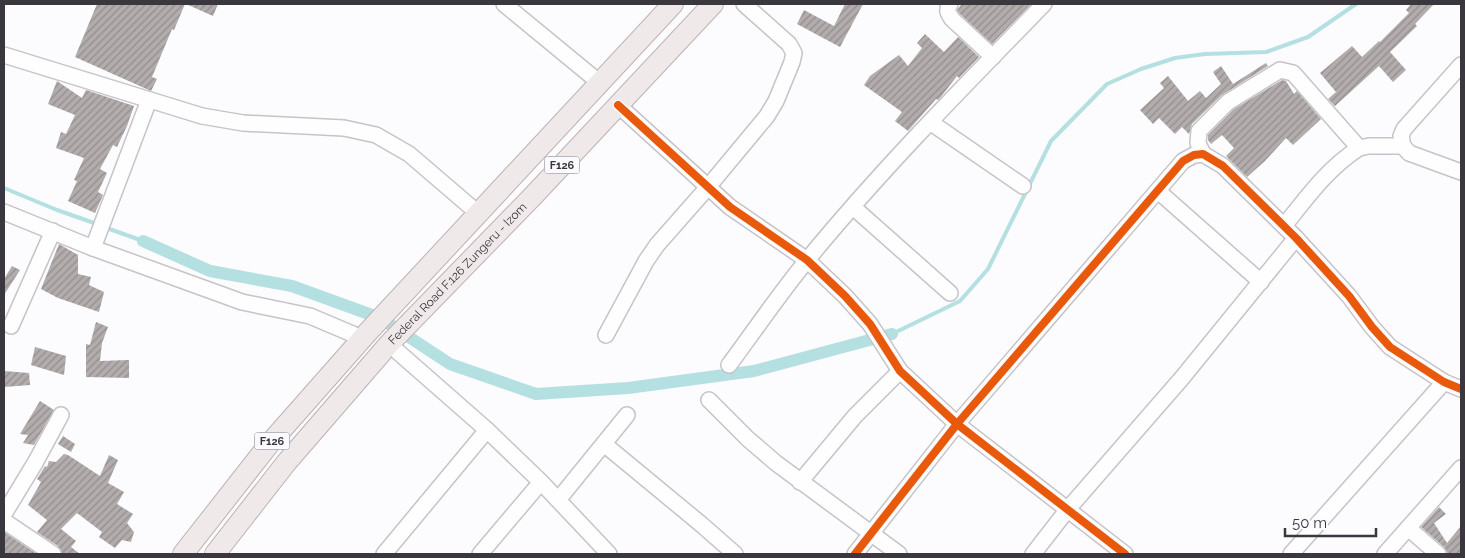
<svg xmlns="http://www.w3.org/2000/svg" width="1465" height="558" font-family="Raleway,sans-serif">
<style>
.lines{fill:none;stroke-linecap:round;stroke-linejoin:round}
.stream{stroke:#b4e0e2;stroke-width:4}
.canal{stroke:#b4e0e2;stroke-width:12}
.building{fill:url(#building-hatch)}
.minor-casing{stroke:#c6c3c9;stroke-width:18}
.major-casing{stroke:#bdb2b4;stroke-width:22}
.minor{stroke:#fffeff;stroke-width:15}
.major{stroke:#f0e9e9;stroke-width:20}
.cycleway-casing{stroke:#fbfafe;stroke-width:11}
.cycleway{stroke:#e8590c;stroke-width:8}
.labels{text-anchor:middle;stroke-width:5;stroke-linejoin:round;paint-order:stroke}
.shield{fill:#fbfafe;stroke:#747278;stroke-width:1}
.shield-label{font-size:11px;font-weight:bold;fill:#3a373f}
.street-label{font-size:12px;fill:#3a373f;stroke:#fbfafe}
</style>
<defs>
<pattern id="building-hatch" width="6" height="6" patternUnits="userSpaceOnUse" patternTransform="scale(1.25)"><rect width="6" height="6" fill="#b2adac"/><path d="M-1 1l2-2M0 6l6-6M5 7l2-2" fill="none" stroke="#928e8d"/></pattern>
</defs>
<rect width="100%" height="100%" fill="#fcfbfd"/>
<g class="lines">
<g class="stream">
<path d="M4 188 57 210 97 224"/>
<path d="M104 227 143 241"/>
<path d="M892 334 960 301 988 269 1051 141 1107 84 1141 69 1175 58 1205 54 1266 52 1308 37 1356 4"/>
</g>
<path class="canal" d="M143 241 210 271 292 286 380 318 450 364 536 394 628 388 754 371 892 334"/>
</g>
<g class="building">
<path d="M97 4H185L174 30 172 29 152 77 157 79 151 91 75 57Z"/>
<path d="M186 4H218L213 16Z"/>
<path d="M845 4H863L840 47 797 24 804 10 834 26Z"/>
<path d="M962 4H1031L992 44 959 13 957 10Z"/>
<path d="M1411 4H1434L1415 24 1417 26 1390 52 1406 70 1393 82 1379 66 1335 106 1328 99 1336 92 1320 73 1352 46 1362 57 1379 41 1380 42 1409 13 1406 10Z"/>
<path d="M925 34 944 52 958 37 979 57 959 78 957 76 940 98 938 100 936 99 908 131 895 121 902 112 864 85 870 76 899 55 908 66 922 48 917 43Z"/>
<path d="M1266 63 1268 66 1222 95 1192 124 1189 134 1182 127 1175 134 1159 118 1153 124 1140 110 1164 88 1160 83 1168 76 1188 101 1200 91 1206 98 1221 84 1213 72 1221 66 1233 84Z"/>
<path d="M1282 80 1286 81 1294 94 1297 91 1321 119 1293 145 1286 138 1265 161 1247 177 1226 156 1234 148 1222 135 1211 144 1208 140V135L1234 109Z"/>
<path d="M57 81 82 98 86 90 134 106 127 126 117 147 113 145 100 169 107 173 98 192 103 195 95 213 68 201 77 181 74 180 84 158 56 148 61 132 66 134 75 115 48 104Z"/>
<path d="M59 244 78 255V274L91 277 89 285 104 292 99 312 58 298 41 289Z"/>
<path d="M12 266 20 270 4 295V279Z"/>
<path d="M96 322 108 327 102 343 100 361 129 360V378L86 377V344L90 345Z"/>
<path d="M35 347 66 356 64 375 31 365Z"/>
<path d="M4 371 29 373 30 385 4 387Z"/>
<path d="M40 401 54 410 34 445 23 443 28 435 20 434Z"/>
<path d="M63 436 75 444 71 452 58 444Z"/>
<path d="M64 454 68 455 100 476 109 455 118 460 108 483 124 492 117 504 133 514 127 523 134 532 131 542 122 540 115 548 99 537 102 532 77 513 61 529 76 541 71 547 80 554H62L58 546 37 532 47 520 28 505 41 482 37 479 45 466 47 467 49 461 56 462Z"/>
<path d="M1439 507 1446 514 1434 523 1447 543 1461 526V554H1448L1444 547 1421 527Z"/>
<path d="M4 532 37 554H4Z"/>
</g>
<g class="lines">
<defs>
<g id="minor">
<path d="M504 4 600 83"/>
<path d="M950 4C946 10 948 13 952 19L993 57"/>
<path d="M4 55 202 116 243 123 344 128 376 135 409 154 479 214"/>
<path d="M1461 65 1404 129 1401 136 1403 146 1409 153 1461 172"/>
<path d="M618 105 730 207 807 260 845 296 870 324 900 371 957 424 1125 554"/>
<path d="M930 122 1023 186"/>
<path d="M1359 148 1369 146H1403"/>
<path d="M1203 154 1198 143 1199 131 1228 102 1280 70 1293 73 1359 148C1327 169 1308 196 1284 226"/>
<path d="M1158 191 1261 282"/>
<path d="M853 207 950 293"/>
<path d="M4 212 93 248 242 302 310 316 362 338"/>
<path d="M93 248 149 100"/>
<path d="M11 326 53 231"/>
<path d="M606 335 646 261 657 245 708 187 767 116 776 101 792 62 794 53 789 44 744 4"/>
<path d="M389 344 487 430 541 482 609 554"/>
<path d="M729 365C755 330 780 293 808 259 881 170 963 87 1044 4"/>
<path d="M709 400 748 439 776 463 899 554"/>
<path d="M604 444 702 525 735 554"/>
<path d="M800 482 855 416 900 371"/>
<path d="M558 500 627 415"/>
<path d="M4 514 35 463 61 415"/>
<path d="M4 521 53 554"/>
<path d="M1408 528 1438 554"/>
<path d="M384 554 487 430"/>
<path d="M480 554 541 482"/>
<path d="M855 554 957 424 1183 161 1194 155 1203 154 1223 166 1296 238 1349 296 1372 327 1390 347 1444 382 1461 389"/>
<path d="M1033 554 1068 509 1182 378 1296 238"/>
<path d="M1291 554 1444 382"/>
<path d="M1385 554 1461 468"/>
</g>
<g id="major">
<path d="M183 554 270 443 367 333 673 4"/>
<path id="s1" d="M215 554 286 463 389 344 533 196 713 4"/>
</g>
</defs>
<use href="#minor" class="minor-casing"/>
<use href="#major" class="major-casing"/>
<use href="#minor" class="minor"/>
<use href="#major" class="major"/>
<defs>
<g id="cycleway">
<path d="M618 105 730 207 807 260 845 296 870 324 900 371 957 424 1125 554"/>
<path d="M855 554 957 424 1183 161 1194 155 1203 154 1223 166 1296 238 1349 296 1372 327 1390 347 1444 382 1461 389"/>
</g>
</defs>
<use href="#cycleway" class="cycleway-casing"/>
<use href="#cycleway" class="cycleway"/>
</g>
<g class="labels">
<g class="shield">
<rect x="544.5" y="156.5" width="35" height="17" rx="4"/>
<rect x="254.5" y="432.5" width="35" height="17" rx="4"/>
</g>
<g class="shield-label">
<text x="562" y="169">F126</text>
<text x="272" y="445">F126</text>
</g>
<g class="street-label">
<text dy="4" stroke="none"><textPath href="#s1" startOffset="371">Federal Road F.126 Zungeru - Izom</textPath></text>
</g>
</g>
<rect width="1465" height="558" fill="none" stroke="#3a373f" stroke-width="10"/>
<path d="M1285 528v8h91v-8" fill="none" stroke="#3a373f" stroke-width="2.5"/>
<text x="1292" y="528" font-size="15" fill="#3a373f" stroke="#fbfafe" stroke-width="4" paint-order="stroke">50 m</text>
</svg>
